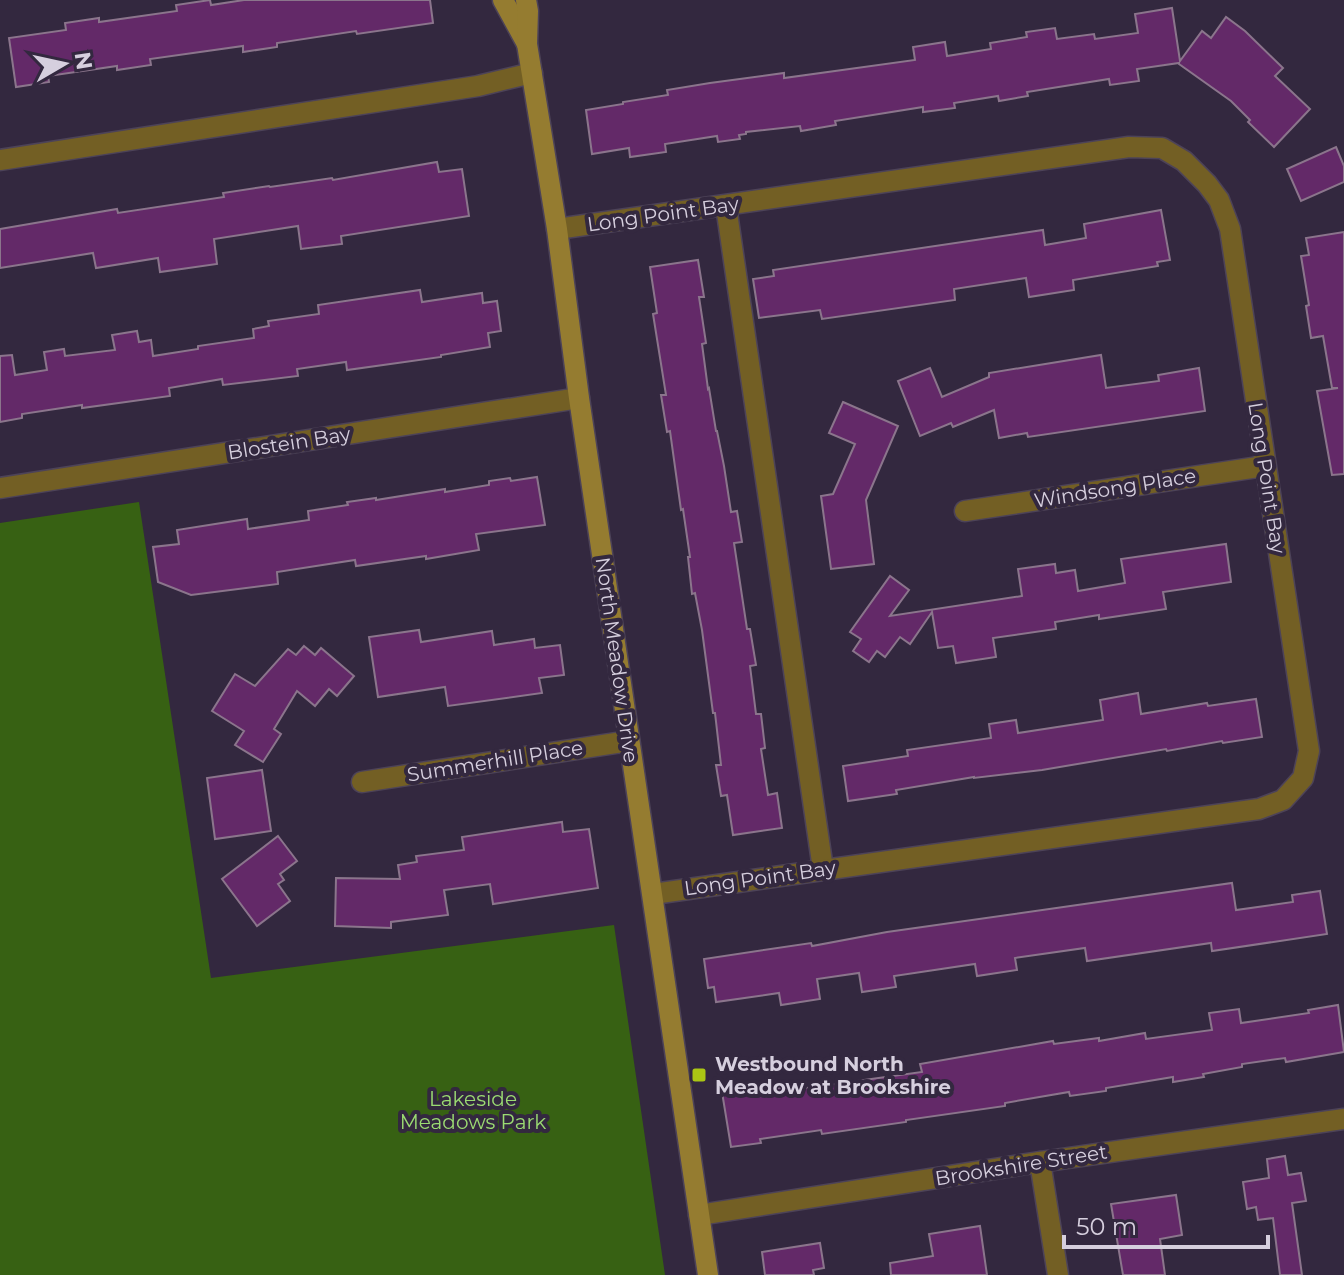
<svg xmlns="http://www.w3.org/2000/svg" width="1344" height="1275" font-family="Montserrat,sans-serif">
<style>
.green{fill:#376113}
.building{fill:#632968;stroke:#8b758c;stroke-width:2}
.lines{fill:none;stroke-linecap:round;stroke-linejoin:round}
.street-casing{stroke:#4d4358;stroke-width:23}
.secondary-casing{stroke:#4d4358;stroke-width:23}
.street{stroke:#735f24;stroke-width:20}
.secondary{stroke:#957c30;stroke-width:20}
.poi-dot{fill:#abc614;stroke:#33283f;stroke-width:3}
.labels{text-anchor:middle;stroke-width:8;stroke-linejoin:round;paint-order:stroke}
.street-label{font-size:20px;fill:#d6cfde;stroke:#33283f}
.poi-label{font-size:20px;font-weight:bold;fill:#d6cfde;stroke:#33283f;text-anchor:start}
.park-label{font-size:20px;fill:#9bdb72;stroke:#33283f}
</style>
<rect width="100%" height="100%" fill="#33283f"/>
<path class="green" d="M139 502 211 978 614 925 665 1275H0V523Z"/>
<g class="building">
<path d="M210 0 211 5 244 0H430L433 23 357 34 356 31 277 43V47L243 52V46L150 59 151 65 117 70V66L48 76 49 82 16 87 9 38 66 30 65 23 99 18V22L177 11 176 5Z"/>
<path d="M1172 8 1180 61 1202 31 1211 38 1226 17 1245 31 1283 68 1275 76 1310 109 1274 147 1248 122 1250 120 1231 101 1179 64V63L1137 69 1139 81 1110 85 1109 79 1027 92 1028 96 999 101 998 96 954 103 955 108 923 112V107L835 121 836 125 801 131 800 126 746 132V134L739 135 740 139 718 142 717 136 665 144 666 152 630 157 629 148 592 154 586 110 623 104V102L668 95 667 90 710 83 784 73V78L915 60 913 47 945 42 947 56 991 49 990 43 1027 37 1026 32 1055 28 1057 39 1094 34 1095 39 1138 33 1135 14Z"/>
<path d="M1336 147 1344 166V182L1301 201 1287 169Z"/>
<path d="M437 162 439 172 462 169 469 216 341 236 342 244 301 249 298 226 214 239 217 264 160 272 158 258 96 268 93 253 0 268V229L117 209 118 213 224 197 223 193 269 186 270 187 332 178 333 180Z"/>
<path d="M1161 210 1170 260 1157 262 1158 266 1073 280 1074 290 1029 297 1026 278 954 289 955 300 822 319 820 310 759 318 753 279 774 276 773 270 1043 230 1045 245 1086 238 1084 224Z"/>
<path d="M1344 232V474L1332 475 1317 391 1338 388H1332L1323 336 1311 338 1306 306 1309 305 1301 256 1309 255 1306 238Z"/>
<path d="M698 260 704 297H699L706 343 702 344 708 389 709 388 716 431H717L724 466 731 512 737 511 742 542 734 543 747 629H750L756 665 750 666 756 714H761L765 748 761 749 768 795 777 793 782 828 733 835 727 795 721 796 716 765H721L715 713H713L702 630 695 593 692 594 688 557H690L683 509 681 510 670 431 667 432 661 395H666L653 314 657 313 650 267Z"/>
<path d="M420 290 422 302 482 293 483 303 497 301 501 331 488 333 490 347 441 355V357L347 370 346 362 297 369 298 376 223 385 222 379 169 388 170 396 82 408V405L22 414V418L0 422V356L12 355 15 375 47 370 44 352 64 349 65 356 115 350 112 335 137 331 139 342 151 340 153 356 198 349V346L254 338 253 329 269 326 268 321 319 314 318 305Z"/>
<path d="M1101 355 1106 388 1159 381 1158 375 1199 368 1205 411 1028 437 1027 433 999 438 994 410 953 427 951 423 920 436 898 381 930 368 942 397 989 377V373Z"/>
<path d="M843 402 898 426 866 500 874 564 831 569 821 496 833 494 855 444 829 433Z"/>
<path d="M537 477 545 525 476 534 479 550 426 559V556L356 566 355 560 277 572 278 584 191 595 158 582 153 547 179 544 177 530 247 519 248 529 309 520 308 511 348 505 347 502 376 498V500L445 489V492L489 485V481L510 478 511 481Z"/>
<path d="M1226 544 1231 582 1163 592 1166 609 1099 619V615L1055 622 1056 629 993 638 996 657 956 663 953 646 938 648 932 612 910 644 900 637 885 657 877 651 869 662 853 651 861 639 850 632 890 576 909 590 890 616 1022 596 1018 569 1055 564 1056 573 1075 570 1078 591 1125 583 1121 559Z"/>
<path d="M419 630 421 642 492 631 494 645 534 639 535 648 560 645 564 675 539 678 542 693 448 706 445 687 378 697 369 637Z"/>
<path d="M304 646 315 655 321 648 354 676 337 696 329 689 315 706 297 691 274 729 281 734 263 762 235 745 244 731 212 711 235 674 255 686 288 649 296 655Z"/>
<path d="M1138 693 1141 714 1207 703 1208 706 1256 699 1262 737 1223 743 1222 741 1167 751 1166 749 1042 770 974 778V777L896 790 897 794 848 801 843 766 908 756 907 750 991 738 989 724 1016 720 1018 733 1103 720 1100 700Z"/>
<path d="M262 770 271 831 215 839 207 778Z"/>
<path d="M562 822 563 832 589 829 598 888 493 904 490 884 444 890 448 915 391 922V928L335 926 336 878 400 879 398 865 417 862 416 856 464 850 462 837Z"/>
<path d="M278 836 297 861 280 874 284 880 278 884 290 901 257 926 222 879Z"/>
<path d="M1232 883 1236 910 1293 902 1292 895 1320 891 1327 934 1212 951 1211 943 1087 961 1085 948 1015 958 1017 970 977 976 975 964 894 976 896 987 862 992 859 973 817 979 820 999 781 1005 779 993 716 1002 714 987 708 988 704 959 811 943 812 946 887 932Z"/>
<path d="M1338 1005 1344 1052 1286 1062 1285 1058 1242 1064V1067L1203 1074 1204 1077 1173 1082V1077L1106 1088V1091L1070 1096 1069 1092 1005 1103V1106L906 1120V1122L822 1134 821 1130 760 1139 761 1143 731 1147 722 1092 753 1087V1092L799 1085V1089L922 1072 920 1064 1053 1041 1054 1044 1099 1038V1041L1145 1033 1146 1039 1212 1030 1209 1013 1239 1009 1241 1023 1309 1013 1308 1010Z"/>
<path d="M1285 1156 1288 1175 1301 1173 1306 1201 1292 1203 1302 1275H1280L1273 1218 1258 1220 1256 1207 1247 1209 1243 1182 1269 1178 1267 1159Z"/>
<path d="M1176 1195 1182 1235 1160 1239 1165 1275H1123L1111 1204Z"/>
<path d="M980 1226 987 1275H891L890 1263 933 1256 929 1234Z"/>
<path d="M820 1243 824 1268 813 1270 814 1275H765L762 1252Z"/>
</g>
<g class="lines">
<defs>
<g id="street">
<path d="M0 160 478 86 532 73"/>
<path d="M726 206 823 869"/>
<path d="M557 229 1129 147 1162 148 1184 161 1207 184 1219 200 1230 229 1309 751 1303 778 1283 800 1259 809 653 894"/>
<path d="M0 488 579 398"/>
<path d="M965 511 1265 466"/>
<path d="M362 782 629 741"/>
<path d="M1040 1162 1058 1275"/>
<path d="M699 1215 1040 1162 1344 1119"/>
</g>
<g id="secondary">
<path d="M503 0 527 44"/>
<path d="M526 0 528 11 527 44 557 229 579 398 708 1275"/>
</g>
</defs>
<use href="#street" class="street-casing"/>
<use href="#secondary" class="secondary-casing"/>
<use href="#street" class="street"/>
<use href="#secondary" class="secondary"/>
</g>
<rect class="poi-dot" x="691" y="1067" width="16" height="16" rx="4"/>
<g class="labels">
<g class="street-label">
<text transform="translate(663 214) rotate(-8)" y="7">Long Point Bay</text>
<text transform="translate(289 443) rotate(-9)" y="7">Blostein Bay</text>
<text transform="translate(1267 478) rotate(81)" y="7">Long Point Bay</text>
<text transform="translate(1115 488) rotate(-9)" y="7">Windsong Place</text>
<text transform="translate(617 660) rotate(82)" y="7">North Meadow Drive</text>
<text transform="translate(495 761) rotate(-9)" y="7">Summerhill Place</text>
<text transform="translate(760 878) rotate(-8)" y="7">Long Point Bay</text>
<text transform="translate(1021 1165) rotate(-9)" y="7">Brookshire Street</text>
</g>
<g class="poi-label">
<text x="715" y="1071">Westbound North<tspan x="715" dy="23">Meadow at Brookshire</tspan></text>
</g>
<g class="park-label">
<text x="473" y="1106">Lakeside<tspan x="473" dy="23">Meadows Park</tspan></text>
</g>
</g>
<g transform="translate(64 64) rotate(81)" stroke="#33283f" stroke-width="6" paint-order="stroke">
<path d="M0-6L14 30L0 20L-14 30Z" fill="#d6cfde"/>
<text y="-12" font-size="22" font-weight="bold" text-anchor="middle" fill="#d6cfde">N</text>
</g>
<path d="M1064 1235v12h204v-12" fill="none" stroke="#d6cfde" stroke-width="4"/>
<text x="1076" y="1235" font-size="24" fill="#d6cfde" stroke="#33283f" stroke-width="6" paint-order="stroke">50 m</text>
</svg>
